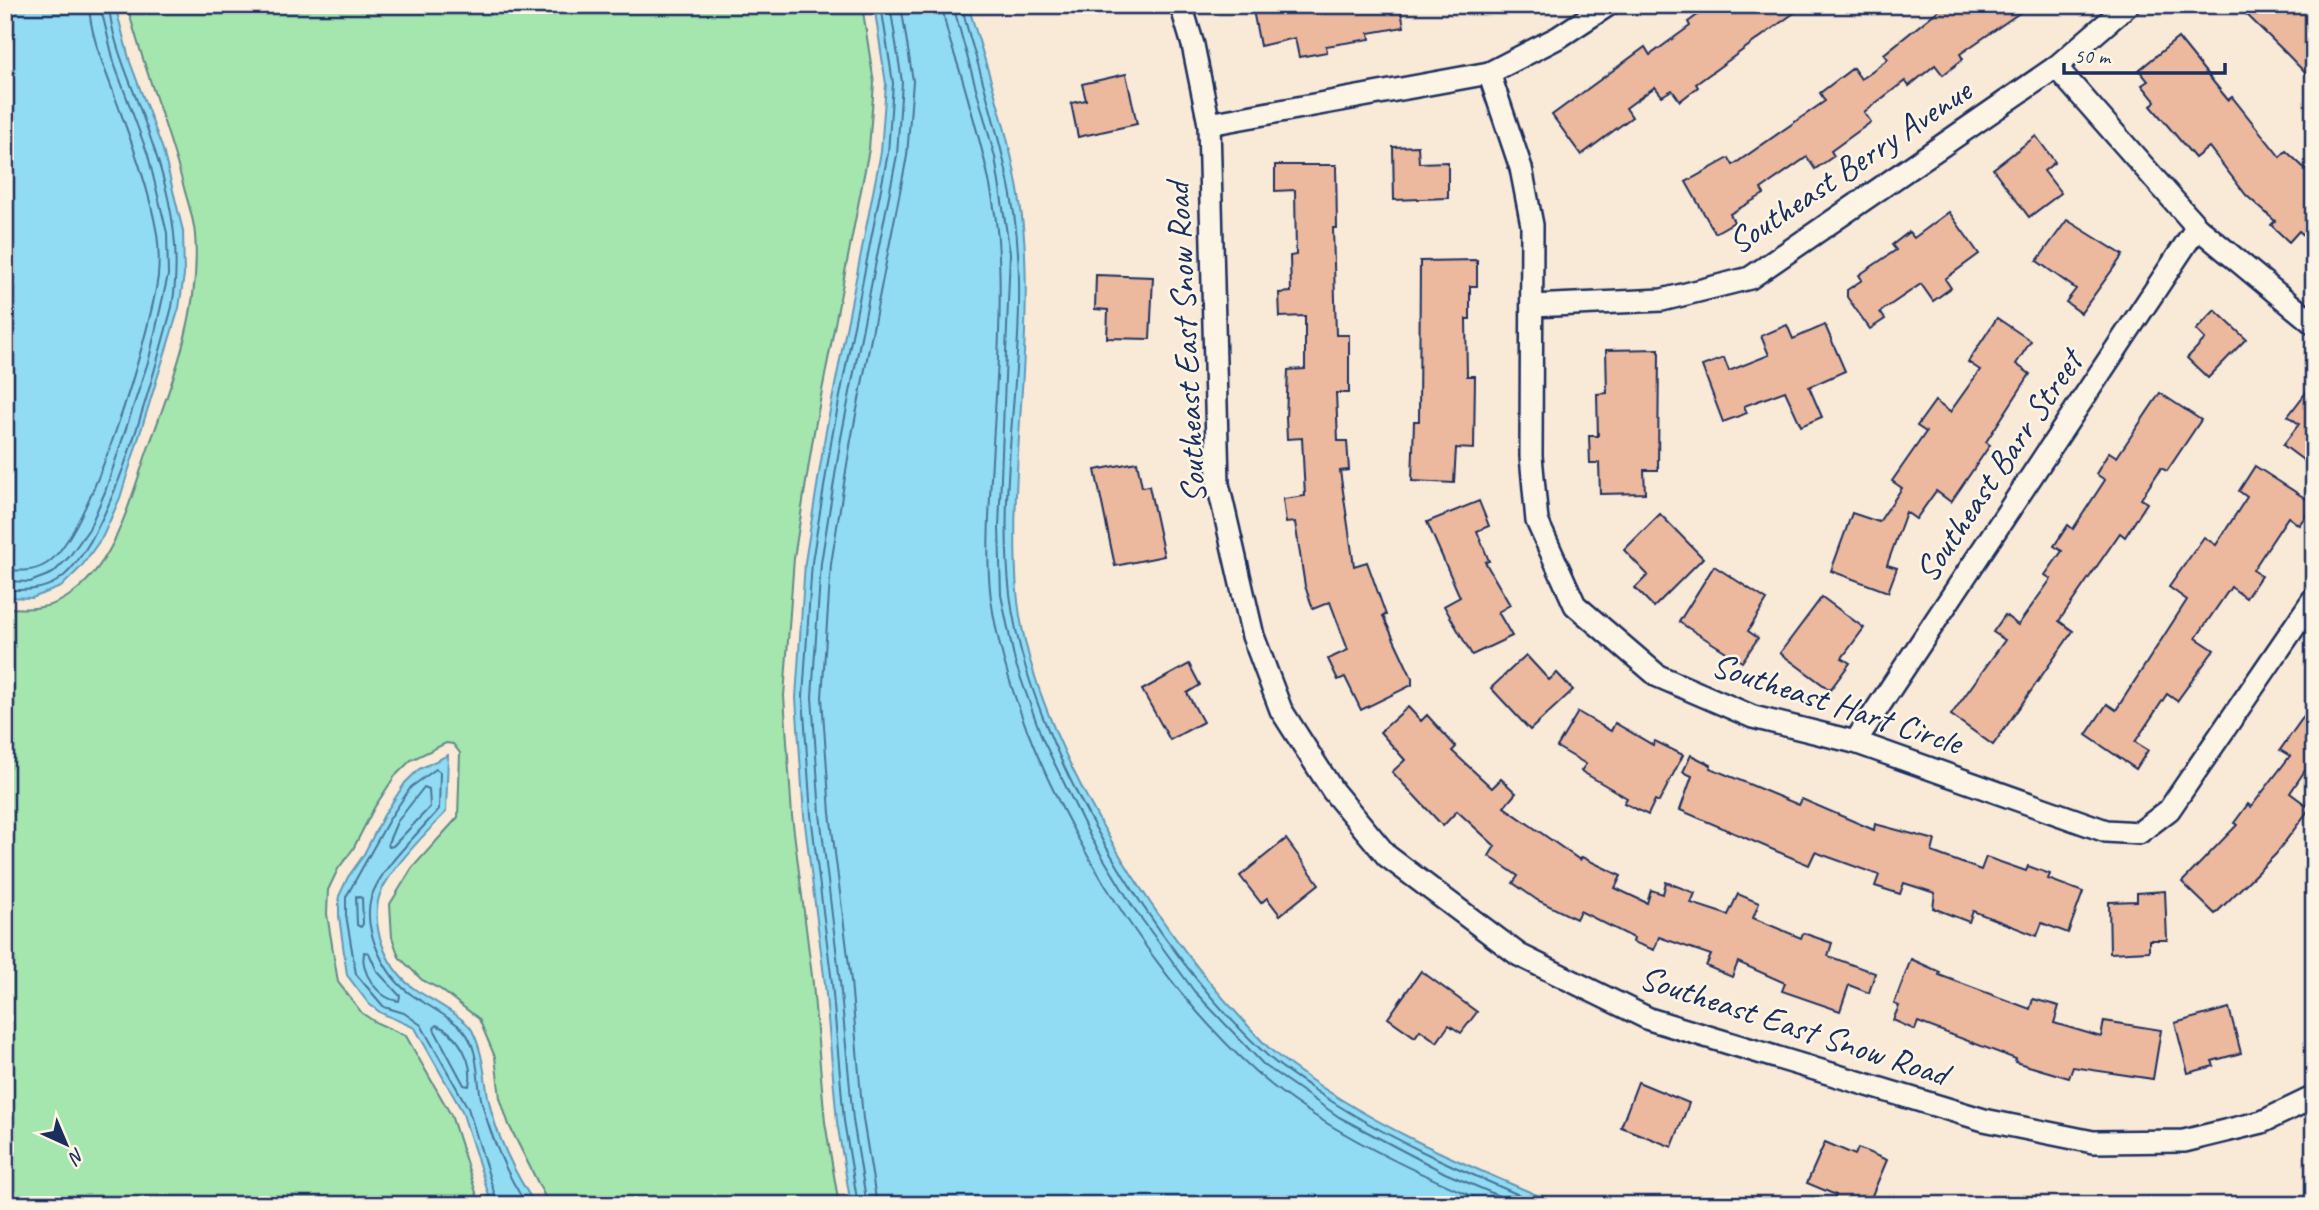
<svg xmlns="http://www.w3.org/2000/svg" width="2319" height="1210" font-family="Caveat,sans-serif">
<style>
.green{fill:#a5e5ae;stroke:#608a86;stroke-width:2}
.water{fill:#91dcf2;stroke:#6297b7;stroke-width:2}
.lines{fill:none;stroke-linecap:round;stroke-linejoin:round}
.shore{stroke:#4a7499;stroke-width:2}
.stream{stroke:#6297b7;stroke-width:6}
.building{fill:#ecb99e;stroke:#1b2f5e;stroke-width:2}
.minor-casing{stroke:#1b2f5e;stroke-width:26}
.minor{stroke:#fcf5e5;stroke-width:21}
.labels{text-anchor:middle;stroke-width:5;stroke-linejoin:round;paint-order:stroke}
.street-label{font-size:35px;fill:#1b2f5e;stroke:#fcf5e5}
</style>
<rect width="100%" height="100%" fill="#f9e9d7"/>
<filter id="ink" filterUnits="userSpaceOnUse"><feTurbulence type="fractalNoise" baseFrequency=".0143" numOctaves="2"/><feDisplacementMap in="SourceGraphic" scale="14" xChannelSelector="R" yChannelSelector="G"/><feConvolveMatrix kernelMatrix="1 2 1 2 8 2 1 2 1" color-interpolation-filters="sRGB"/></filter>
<g filter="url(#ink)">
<path class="green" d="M127 5H862L874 83 869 149 814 432 794 558 784 696 792 816 813 984 825 1122 839 1205H549L509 1125 500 1098 495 1057 479 1019 440 989 422 980 399 957 392 937 390 904 412 868 458 817 460 753 453 744 446 743 411 760 395 776 374 808 353 849 338 869 328 890 327 914 338 982 362 1013 375 1022 406 1036 451 1115 480 1205H5V608C27 609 48 610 67 597 117 565 130 498 149 446 174 379 201 307 195 235 194 219 188 203 184 188 168 126 143 67 127 5Z"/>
<g class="water">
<path d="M5 5H115L130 62 163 150 183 231 184 275 179 308 120 498 103 536 81 567 61 587 32 598 5 597Z"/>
<path d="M874 5H968C992 85 1022 170 1025 254 1030 366 1009 479 1017 591 1027 726 1150 922 1242 1019 1253 1031 1264 1045 1277 1055 1362 1122 1462 1164 1561 1205H851L837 1122 825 984 804 816 796 698 805 562 825 436 881 152 886 84Z"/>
<path d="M448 755 446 812C428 831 383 875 378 901 372 933 389 972 416 990 428 998 466 1018 472 1030 483 1052 484 1073 488 1097 495 1133 515 1175 536 1205H492L462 1111 415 1028 381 1013 369 1004 347 975 339 916V896L348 877 363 856 384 815 405 783 419 769Z"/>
</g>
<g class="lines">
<g class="shore">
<path d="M943 5C944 30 956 57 963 81 979 138 997 197 999 256 1002 329 995 404 991 478 989 517 986 559 991 599 1013 757 1138 967 1256 1072 1317 1126 1418 1174 1493 1205"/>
<path d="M953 5 995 157 1010 253 999 528 1001 595 1015 662 1042 738 1091 838 1133 907 1194 991 1264 1065 1339 1117 1445 1173 1520 1205"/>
<path d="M962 5C966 29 975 52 981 75 997 133 1015 193 1018 253 1025 366 997 481 1010 594 1027 743 1159 958 1269 1057 1281 1068 1296 1077 1310 1087 1382 1137 1462 1171 1543 1205"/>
<path d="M5 570C20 571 33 572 46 564 90 538 151 330 158 276 159 263 159 247 157 234 149 187 131 141 115 97 105 69 90 35 89 5"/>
<path d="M5 581 30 582 53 573 69 557 89 529 105 492 149 359 168 275 167 233 148 155 115 66 100 5"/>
<path d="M5 590C24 590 41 591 57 581 110 548 155 369 172 307 185 232 162 168 136 98 125 69 111 36 109 5"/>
<path d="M424 787 429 789 430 807 393 846 389 847 388 843 397 822Z"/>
<path d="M356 896 362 898 363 924 361 927 357 925Z"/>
<path d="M364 952 369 953 377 971 400 996 399 1001C378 999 360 972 364 952Z"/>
<path d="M436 1025C458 1033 475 1062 469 1086L464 1085 434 1029Z"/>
<path d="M498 1205 468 1108 421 1025 404 1013 384 1007 356 974 346 915V897L390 818 411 787 436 769 440 772 439 809C419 833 380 868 371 898 362 930 385 977 412 995 425 1004 455 1020 464 1031 480 1050 476 1080 482 1103 491 1137 507 1176 527 1205"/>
<path d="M858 1205 844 1121 832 983 811 815 803 697 812 562 832 437 888 153 893 83 881 5"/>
<path d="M867 1205 853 1120 840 982 820 814 812 697 821 563 841 438 897 155 902 82 890 5"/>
<path d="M877 1205 863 1119 851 981 830 813 822 697 831 564 851 440 907 156 913 81 901 5"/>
</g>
<path class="stream" d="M969 8 983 5"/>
</g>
<g class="building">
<path d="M1252 5H1400L1404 27 1369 33 1370 39 1326 46 1327 52 1299 57 1295 38 1260 46Z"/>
<path d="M1711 5H1805L1696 84 1698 87 1680 101 1672 90 1662 96 1655 87 1626 108 1632 117 1581 155 1552 115 1645 47 1650 55 1690 26 1688 22Z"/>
<path d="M1945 5H2031L1960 54 1963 59 1943 75 1935 65 1909 86 1905 81 1864 112 1871 122 1831 151 1834 156 1815 169 1807 157 1761 189 1764 194 1730 214 1734 222 1715 233 1686 182 1729 158 1733 165 1825 101 1820 93 1853 68 1861 79 1888 59 1884 54Z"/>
<path d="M2237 5H2314V82L2285 52Z"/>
<path d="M2178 38 2228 100 2232 97 2280 157 2286 151 2314 177V244L2299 231 2289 242 2271 225 2275 221 2246 195 2209 147 2195 158 2151 106 2155 101 2142 85 2148 81 2139 70Z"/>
<path d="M1126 74 1137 124 1078 137 1071 103 1086 100 1082 84Z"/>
<path d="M2036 136 2055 162 2044 171 2061 193 2029 217 1993 169Z"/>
<path d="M1418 146 1419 163 1448 162V198L1394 200 1393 147Z"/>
<path d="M1275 165H1336L1337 228H1333L1336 335H1349V393H1336L1338 441H1347L1349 470 1340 471 1354 566 1367 562 1386 615 1383 616 1412 678V685L1361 710 1345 677 1338 680 1328 659 1348 650 1330 602 1313 609 1305 586 1295 522 1286 523 1283 499 1305 496 1302 438 1287 439 1286 418 1288 370 1305 369V316L1280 317 1279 293 1291 292 1290 256 1296 255 1295 190 1275 191Z"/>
<path d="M1949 212 1979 254 1945 279 1951 288 1933 301 1921 284 1880 312 1885 319 1870 329 1847 297V290L1862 280 1859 275 1896 250 1892 245 1909 232 1914 238Z"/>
<path d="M2067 220 2123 255 2081 313 2066 302 2076 289 2037 261Z"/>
<path d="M1477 260V286H1470V319H1466L1467 376H1475L1474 449 1456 448 1454 483 1412 481 1414 421H1419L1420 261Z"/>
<path d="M1096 275 1153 277 1150 339 1107 338 1108 310 1095 309Z"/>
<path d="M2215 310 2246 339 2208 378 2187 358 2205 339 2196 330Z"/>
<path d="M1997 318 2031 341 2016 364 2030 374 1986 442 1990 445 1951 502 1936 491 1916 519 1906 512 1887 565 1897 568 1888 592 1831 571 1852 513 1879 522 1902 488 1892 481 1926 432 1917 426 1935 401 1950 412 1980 370 1968 362Z"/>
<path d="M1787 325 1793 339 1825 325 1845 371 1809 387 1822 417 1801 426 1785 391 1744 406 1747 413 1723 422 1702 366 1724 358 1729 371 1769 355 1761 336Z"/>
<path d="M1659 349 1658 470H1644L1645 493 1600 494 1599 463H1590L1589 436H1598L1597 394 1607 393 1606 350Z"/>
<path d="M2314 382V468L2283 445 2299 424 2288 416Z"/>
<path d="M2160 393 2201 420 2167 471 2161 468 2141 499 2147 503 2125 537 2120 533 2059 621 2073 631 1993 745 1951 715 2005 640 1993 632 2005 615 2018 625 2051 579 2045 575 2062 551 2054 546 2068 525 2073 529 2105 480 2096 474 2109 452 2117 457Z"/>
<path d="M1137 462 1142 487 1149 486 1164 556 1115 566 1095 470Z"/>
<path d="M2255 466 2314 504 2299 525 2288 517 2253 570 2261 576 2246 598 2231 587 2196 638 2214 650 2177 701 2167 694 2135 742 2148 750 2136 769 2086 735 2107 704 2116 710 2187 600 2169 587 2204 537 2216 545 2247 497 2239 491Z"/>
<path d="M1479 501 1489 526 1477 531 1489 561 1485 562 1510 605 1498 612 1512 636 1472 655 1444 606 1460 597 1427 522Z"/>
<path d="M1660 514 1703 558 1654 607 1635 588 1648 575 1624 550Z"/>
<path d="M1714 566 1767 600 1748 631 1758 638 1742 662 1679 622Z"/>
<path d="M1822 597 1864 628 1842 658 1850 663 1830 690 1780 653Z"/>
<path d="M1526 655 1549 680 1557 673 1573 690 1530 730 1491 688Z"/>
<path d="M1189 664 1200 685 1187 693 1203 722 1170 740 1142 690Z"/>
<path d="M2314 702V757L2290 793 2310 808 2276 854 2215 914 2182 882 2237 825 2234 823 2248 804 2251 807 2290 756 2280 750Z"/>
<path d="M1408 707 1421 721 1427 715 1456 747 1452 751 1492 788 1501 779 1516 793 1504 807 1580 860 1582 857 1621 876 1615 888 1647 903 1651 890 1663 894 1666 882 1695 893 1691 903 1728 915 1738 894 1759 903 1753 918 1801 938 1803 933 1832 943 1828 956 1875 973 1869 993 1849 985 1840 1011 1782 991 1785 983 1738 962 1732 977 1706 966 1711 955 1659 937 1654 950 1633 942 1634 938 1580 911 1576 919 1537 900 1513 883 1518 876 1489 856 1495 846 1457 811 1443 826 1392 772 1405 760 1380 732Z"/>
<path d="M1578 712 1611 731 1615 723 1653 745 1655 741 1683 755 1659 802 1655 800 1648 815 1624 803 1627 798 1581 771 1586 764 1557 747Z"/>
<path d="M1691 755 1711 765 1710 768 1799 805 1802 799 1874 830 1875 824 1935 840 1932 852 1981 870 1986 857 2026 871 2028 866 2050 874 2048 879 2083 892 2068 933 2042 923 2037 936 1973 911 1969 922 1933 908 1935 893 1904 883 1900 894 1875 886 1879 875 1815 852 1809 865 1680 810 1692 776 1683 772Z"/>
<path d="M1286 839 1319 884 1280 915 1267 898 1261 903 1240 876Z"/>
<path d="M2165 891 2167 940H2149V951L2110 953 2109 902 2137 901V893Z"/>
<path d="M1911 959 1940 972 1939 975 2030 1009 2033 999 2059 1006 2054 1023 2101 1037 2104 1021 2161 1030 2153 1079 2073 1067 2069 1078 2015 1062 2016 1059 1918 1022 1915 1030 1893 1020 1899 1006 1894 1004Z"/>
<path d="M1421 971 1477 1012 1461 1033 1449 1025 1437 1042 1420 1030 1415 1037 1388 1018Z"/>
<path d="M2229 1008 2241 1053 2212 1061 2214 1066 2188 1073 2175 1023Z"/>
<path d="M1638 1082 1689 1103 1672 1147 1621 1127Z"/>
<path d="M1825 1142 1855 1155 1858 1148 1887 1160 1868 1205H1842L1833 1201 1836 1195 1807 1183Z"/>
</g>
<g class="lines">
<defs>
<g id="minor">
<path d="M1181 5 1193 45 1209 124 1218 484 1253 636 1281 710 1333 791 1387 856 1519 955 1649 1019 1984 1120 2093 1142 2184 1141 2262 1122 2314 1097"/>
<path d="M2056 67 2197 227 2314 324"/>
<path d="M1489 73 1521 168 1532 225 1531 456 1537 521 1575 605 1658 676 1753 717 1855 742 2106 831 2139 833 2169 810 2314 598"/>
<path d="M1209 124 1489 73 1559 37 1608 5"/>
<path d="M1532 306 1662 300 1750 278 2056 67 2128 5"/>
<path d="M1855 742 2197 227"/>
</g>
</defs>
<use href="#minor" class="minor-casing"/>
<use href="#minor" class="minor"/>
</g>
</g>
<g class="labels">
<g class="street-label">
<text transform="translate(1849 166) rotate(-34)" y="12">Southeast Berry Avenue</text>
<text transform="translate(1185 343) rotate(-93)" y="12">Southeast East Snow Road</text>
<text transform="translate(1998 466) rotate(-56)" y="12">Southeast Barr Street</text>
<text transform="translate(1837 703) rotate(18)" y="12">Southeast Hart Circle</text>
<text transform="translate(1794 1025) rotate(18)" y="12">Southeast East Snow Road</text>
</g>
</g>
<rect width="2319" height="1210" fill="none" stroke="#fcf5e5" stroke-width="28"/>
<rect x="14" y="14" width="2291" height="1182" fill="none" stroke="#1b2f5e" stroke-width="2.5" filter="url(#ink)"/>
<g transform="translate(66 1144) rotate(136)" stroke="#fcf5e5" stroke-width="5" paint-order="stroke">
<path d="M0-5L12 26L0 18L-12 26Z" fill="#1b2f5e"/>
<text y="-10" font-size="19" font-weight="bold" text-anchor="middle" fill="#1b2f5e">N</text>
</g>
<path d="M2064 63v10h161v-10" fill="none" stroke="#1b2f5e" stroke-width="3.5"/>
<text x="2074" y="63" font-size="21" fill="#1b2f5e" stroke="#fcf5e5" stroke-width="5" paint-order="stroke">50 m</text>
</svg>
